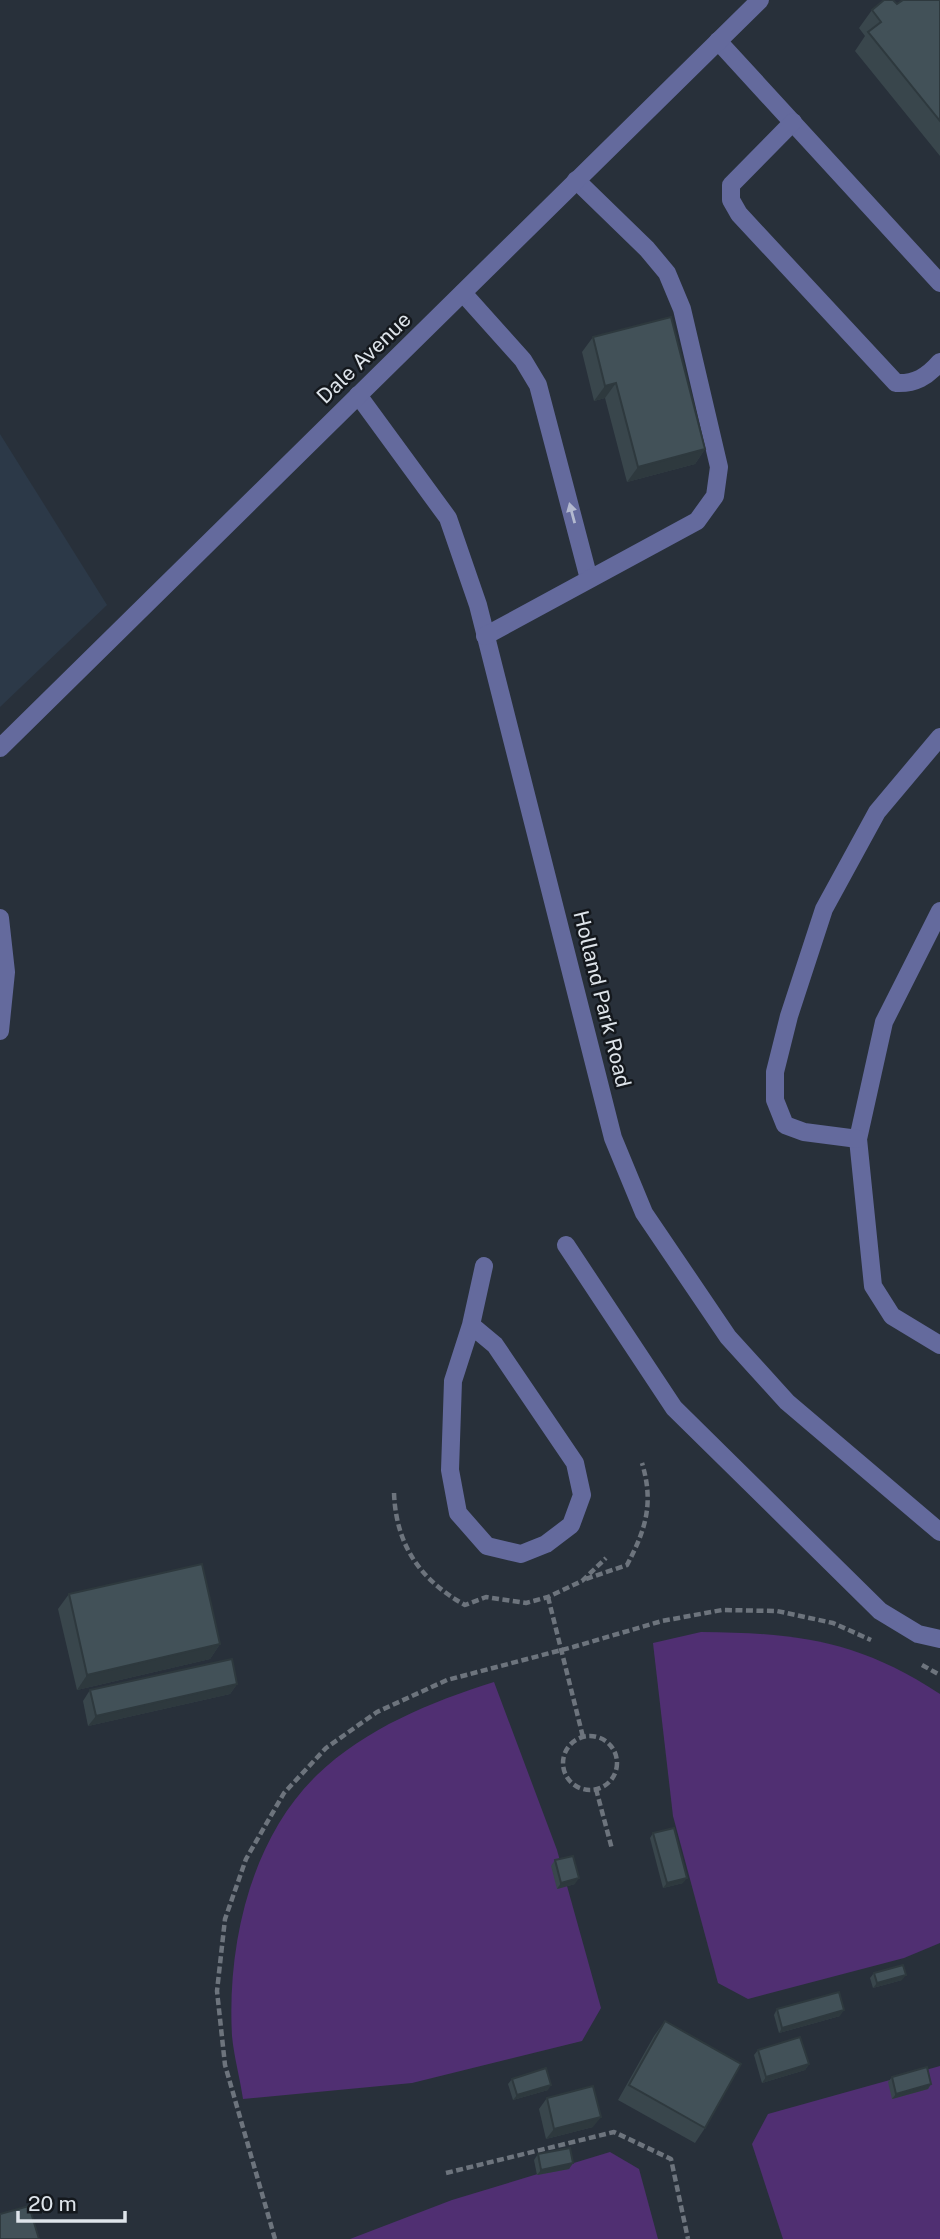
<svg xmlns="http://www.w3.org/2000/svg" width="940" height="2239" font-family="'Public Sans',sans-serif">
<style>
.built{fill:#2c3948}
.green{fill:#502f72}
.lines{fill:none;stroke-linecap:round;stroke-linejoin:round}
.path{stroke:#6d747d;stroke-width:4.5;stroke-dasharray:7 3.5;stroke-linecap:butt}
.minor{stroke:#646a9d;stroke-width:18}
.wall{fill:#39464c}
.shaded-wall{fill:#2e393e}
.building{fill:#425158;stroke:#2e393e;stroke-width:2}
.oneway{fill:#b3b9cf}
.labels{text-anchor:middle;stroke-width:5;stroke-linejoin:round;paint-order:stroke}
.street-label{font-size:21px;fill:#dee4ea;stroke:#14181d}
</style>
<rect width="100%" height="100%" fill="#28303a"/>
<path class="built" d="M0 434 107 605 0 707Z"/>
<g class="green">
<path d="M701 1632C798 1633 857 1640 940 1694V1943L904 1958 748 1999 718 1983 673 1816 653 1643Z"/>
<path d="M494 1682 557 1850 601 2008 582 2041 412 2083 243 2099C240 2078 234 2057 232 2036 227 1946 250 1840 317 1775 366 1728 431 1702 494 1682Z"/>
<path d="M940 2066V2239H783L752 2144 768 2114Z"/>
<path d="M610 2152 639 2169 658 2239H350L452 2200Z"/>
</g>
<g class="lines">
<g class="path">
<path d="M394 1493C396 1545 420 1580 465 1605L486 1597 526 1603 548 1597 582 1581 606 1558"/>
<path d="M586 1579 627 1565C646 1529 654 1503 642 1463"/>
<path d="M548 1597 583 1737"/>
<path d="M922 1665 940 1675"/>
<circle cx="590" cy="1763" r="27"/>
<path d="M596 1789 612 1849"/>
<path d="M446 2173 614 2132 671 2159 688 2239"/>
<path d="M275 2239 225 2065 217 1991 225 1919 246 1859 284 1793 326 1748 377 1712 447 1680 573 1647 662 1621 722 1610 777 1611 833 1623 871 1640"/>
</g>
<g class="minor">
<path d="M718 41 940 283"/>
<path d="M793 122 731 185V200L739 214 896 383C915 384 927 377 940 362"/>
<path d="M463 293 523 360 538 385 589 579"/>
<path d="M358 395 448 518 478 605 613 1138 644 1213 728 1337 787 1402 940 1532"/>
<path d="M485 636 697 521 715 496 719 467 682 309 667 273 647 249 576 180"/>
<path d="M0 748 760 0"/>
<path d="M940 911 884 1022 858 1139 873 1286 892 1316 940 1345"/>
<path d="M0 918 6 972 0 1031"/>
<path d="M858 1139 804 1132 785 1125 775 1100V1072L789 1016 824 909 877 812 940 737"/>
<path d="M566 1245 674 1408 880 1611 918 1634 940 1639"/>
<path d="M471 1325 495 1345 575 1463 582 1495 571 1525 546 1544 521 1554 487 1546 458 1513 450 1470 453 1381 471 1325 484 1266"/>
</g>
</g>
<g class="wall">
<path d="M940 0V156L855 51 865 36 859 28 872 10Z"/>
<path d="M593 337 705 449 695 464 627 482 605 398 594 401 582 352Z"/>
<path d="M69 1594 220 1644 210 1659 77 1690 58 1609Z"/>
<path d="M237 1684 230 1694 88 1726 83 1701 90 1690Z"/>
<path d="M653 1833 683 1883 663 1888 650 1838Z"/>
<path d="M555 1860 575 1884 557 1889 551 1866Z"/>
<path d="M874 1973 902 1980 873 1988 870 1978Z"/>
<path d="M777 2009 840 2016 779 2033 774 2015Z"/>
<path d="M665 2021 705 2128 695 2143 618 2100 654 2036Z"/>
<path d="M758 2050 809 2064 805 2070 762 2083 754 2055Z"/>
<path d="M892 2077 931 2084 928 2089 892 2099 888 2082Z"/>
<path d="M512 2079 548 2090 513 2100 508 2084Z"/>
<path d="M547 2098 593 2127 546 2139 539 2109Z"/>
<path d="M538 2154 573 2163 569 2169 537 2175 534 2160Z"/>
</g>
<g class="shaded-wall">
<path d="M616 383 605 398 594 401 605 386Z"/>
<path d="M705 449 695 464 627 482 638 467Z"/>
<path d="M220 1644 210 1659 77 1690 87 1675Z"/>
<path d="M237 1684 230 1694 88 1726 96 1716Z"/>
<path d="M579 1878 575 1884 557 1889 561 1883Z"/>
<path d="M687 1878 683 1883 663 1888 667 1883Z"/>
<path d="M906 1975 902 1980 873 1988 877 1983Z"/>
<path d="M844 2010 840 2016 779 2033 782 2028Z"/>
<path d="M809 2064 805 2070 762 2083 766 2077Z"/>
<path d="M931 2084 928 2089 892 2099 896 2094Z"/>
<path d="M551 2085 548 2090 513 2100 517 2095Z"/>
<path d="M601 2117 593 2127 546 2139 554 2129Z"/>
<path d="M573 2163 569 2169 537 2175 541 2170Z"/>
</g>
<g class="building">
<path d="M884 0H893L897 4 903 0H940V121L868 32 881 22 872 10Z"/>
<path d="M671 317 705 449 638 467 616 383 605 386 593 337Z"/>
<path d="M202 1564 220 1644 87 1675 69 1594Z"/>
<path d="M232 1659 237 1684 96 1716 90 1690Z"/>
<path d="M674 1828 687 1878 667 1883 653 1833Z"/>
<path d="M573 1856 579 1878 561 1883 555 1860Z"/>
<path d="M903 1965 906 1975 877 1983 874 1973Z"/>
<path d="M839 1992 844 2010 782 2028 777 2009Z"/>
<path d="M665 2021 741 2064 705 2128 629 2085Z"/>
<path d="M800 2037 809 2064 766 2077 758 2050Z"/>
<path d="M927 2067 931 2084 896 2094 892 2077Z"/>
<path d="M546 2068 551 2085 517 2095 512 2079Z"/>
<path d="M593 2086 601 2117 554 2129 547 2098Z"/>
<path d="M570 2148 573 2163 541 2170 538 2154Z"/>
<path d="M29 2206 39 2239H0V2214Z"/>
</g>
<defs><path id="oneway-solid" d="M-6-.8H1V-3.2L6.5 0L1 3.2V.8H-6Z" transform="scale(1.75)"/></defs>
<use class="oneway" href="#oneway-solid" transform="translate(572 513) rotate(-105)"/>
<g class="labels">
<g class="street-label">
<text transform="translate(364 358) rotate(-44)" y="7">Dale Avenue</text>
<text transform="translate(602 999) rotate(76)" y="7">Holland Park Road</text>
</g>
</g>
<path d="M18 2211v10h107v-10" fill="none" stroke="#dee4ea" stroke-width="3.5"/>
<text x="28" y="2211" font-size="21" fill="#dee4ea" stroke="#14181d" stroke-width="5" paint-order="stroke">20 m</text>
</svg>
